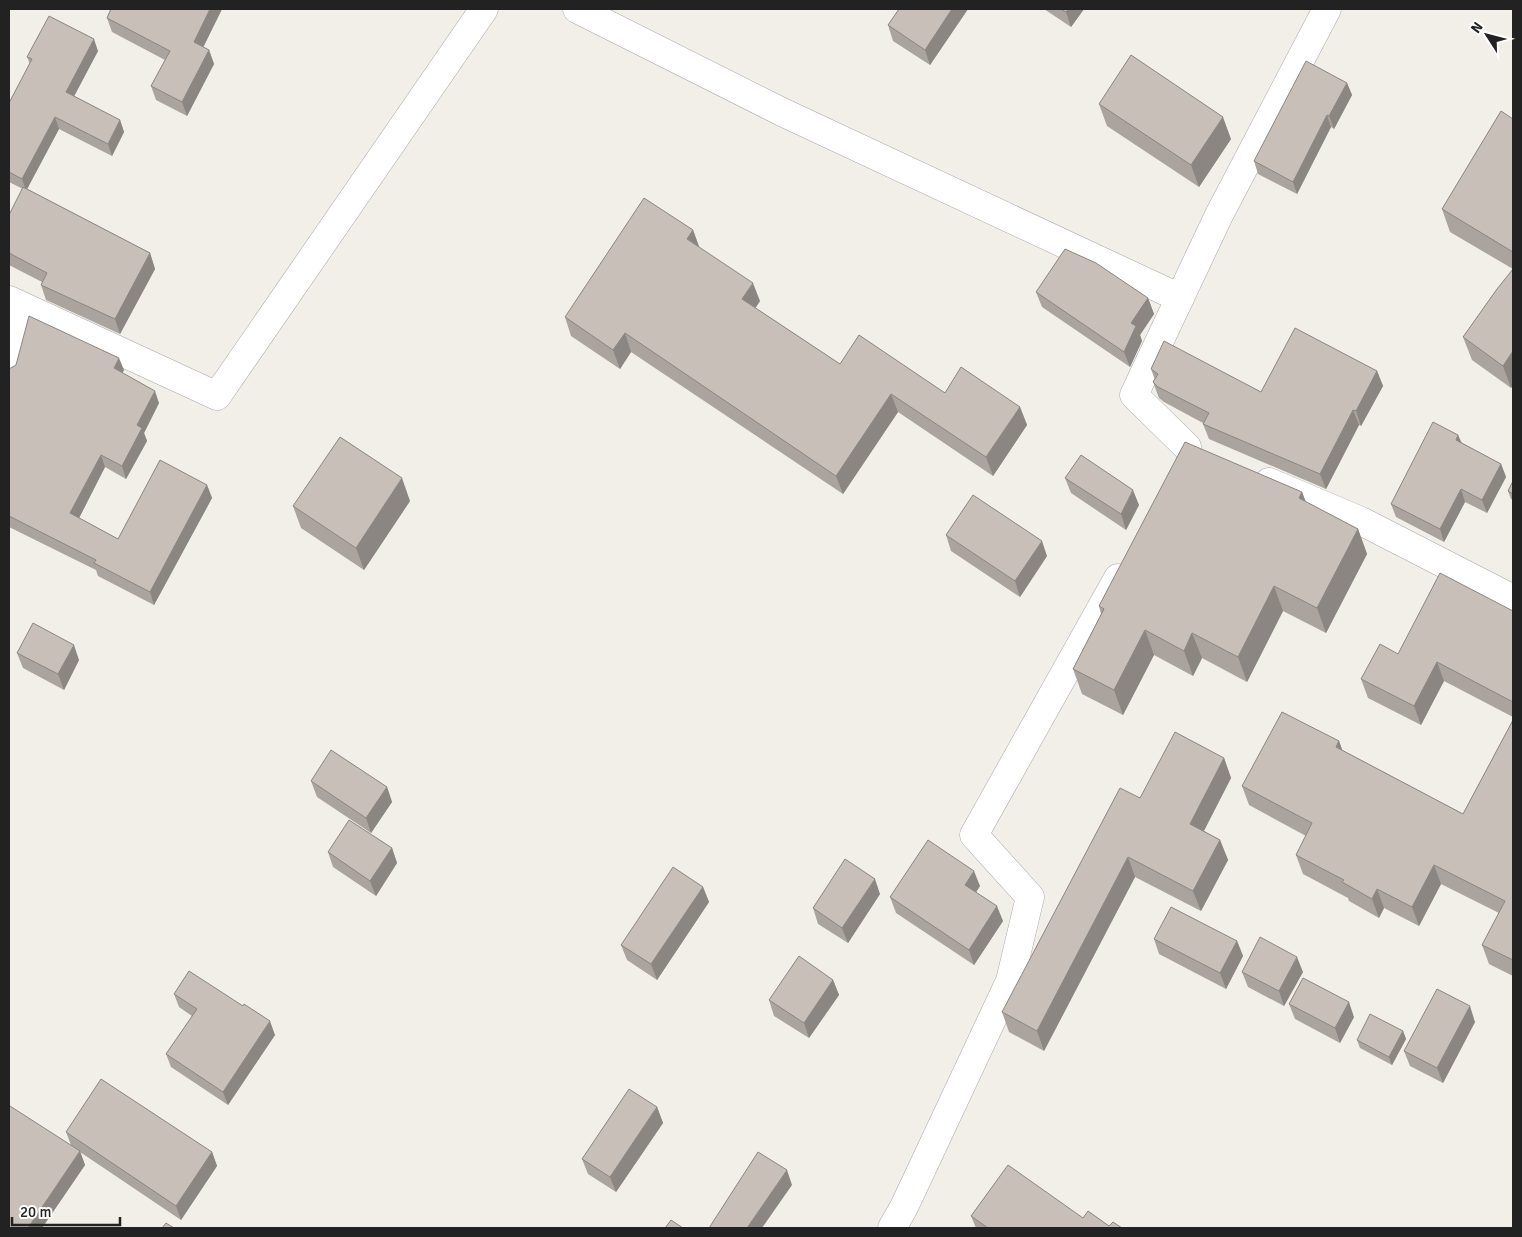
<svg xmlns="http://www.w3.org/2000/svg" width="1522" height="1237" font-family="Signika,sans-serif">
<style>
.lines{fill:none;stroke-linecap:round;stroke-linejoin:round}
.minor-casing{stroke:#a9a9a9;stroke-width:29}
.minor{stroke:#fff;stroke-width:28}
.wall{fill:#aba49e}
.shaded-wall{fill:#8b8681}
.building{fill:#c7bfb8;stroke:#8b8681}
</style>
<rect width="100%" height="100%" fill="#f2efe9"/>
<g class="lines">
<defs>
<g id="minor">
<path d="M577 9 782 112 1180 298"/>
<path d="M9 300 217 396 484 9"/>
<path d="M9 367 23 307"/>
<path d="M1187 447 1134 395 1219 215 1327 9"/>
<path d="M1269 482 1361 521 1513 599"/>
<path d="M892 1228 904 1207 1010 981 1030 897 974 835 1118 578"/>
</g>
</defs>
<use href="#minor" class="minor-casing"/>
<use href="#minor" class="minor"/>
</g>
<g class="wall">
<path d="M111 9H222L203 47 209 50 214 64 187 116 156 100 151 86 165 60 112 32 107 18Z"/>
<path d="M899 9H968L930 65 893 41 888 25Z"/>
<path d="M1044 9H1084L1071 27Z"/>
<path d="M98 51 74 96 120 120 124 132 112 156 59 129 27 189 150 253 155 269 120 334 46 300 41 285 42 282 9 265V215L23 189 9 182V103L30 64 27 57Z"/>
<path d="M1347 83 1352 95 1334 129 1331 127 1297 194 1258 174 1254 161Z"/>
<path d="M1099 104 1231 139 1199 187 1107 126Z"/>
<path d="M1513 119V269L1450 232 1442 209Z"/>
<path d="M693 230 699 247 760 301 755 308 840 364 945 393 1020 407 1027 425 993 476 898 412 843 494 631 352 620 369 571 336 565 317Z"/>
<path d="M1513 269V385L1511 388 1472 360 1463 337Z"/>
<path d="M1036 292 1148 298 1154 314 1140 335 1142 341 1130 367 1042 307Z"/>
<path d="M9 369 124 370 122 373 159 403 144 433 147 441 126 479 105 467 79 518 118 539 207 485 212 498 154 605 98 576 96 570 9 527Z"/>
<path d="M1151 369 1261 392 1377 371 1383 386 1361 426 1359 425 1326 489 1209 439 1203 424V423L1164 402 1159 398 1153 382 1155 380Z"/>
<path d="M1458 435 1462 443 1501 464 1506 477 1487 513 1465 502 1444 542 1396 517 1391 504Z"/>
<path d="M1065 478 1139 505 1126 530 1071 493Z"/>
<path d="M1513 481V500L1511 499 1508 491Z"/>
<path d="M1302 492 1306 502 1358 529 1367 554 1326 633 1283 611 1247 682 1202 658 1193 676 1154 655 1123 715 1082 694 1073 669 1101 614 1099 606Z"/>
<path d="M410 501 364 570 301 528 293 506Z"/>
<path d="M946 535 1047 556 1020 597 951 551Z"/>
<path d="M1513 611V717L1444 681 1421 725 1368 698 1361 679 1398 654Z"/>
<path d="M17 653 79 660 64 690 23 668Z"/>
<path d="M1513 720V976L1489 964 1482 945 1499 913 1441 884 1419 926 1384 908 1379 918 1349 901 1348 898 1303 874 1296 855 1306 836 1249 805 1242 786 1339 741 1342 750 1463 814Z"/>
<path d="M1224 758 1231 778 1204 831 1220 840 1228 860 1201 911 1135 877 1044 1051 1009 1032 1002 1012 1140 798Z"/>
<path d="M311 781 387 787 392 802 371 833 317 797Z"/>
<path d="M392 848 397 863 376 896 333 867 328 852Z"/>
<path d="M980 886 976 892 1003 921 974 965 896 913 890 897Z"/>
<path d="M703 887 709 902 657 980 627 960 621 945Z"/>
<path d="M880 894 848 943 818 924 813 908Z"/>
<path d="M1154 939 1237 941 1243 956 1226 989 1159 954Z"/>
<path d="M1242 972H1303L1284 1006 1248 987Z"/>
<path d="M833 980 839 995 809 1038 774 1016 769 1000Z"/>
<path d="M174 994 275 1035 228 1105 171 1067 166 1054 192 1016 179 1007Z"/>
<path d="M1289 1004 1354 1017 1340 1043 1295 1019Z"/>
<path d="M1475 1022 1443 1083 1410 1066 1404 1051Z"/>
<path d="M1403 1031 1406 1039 1392 1065 1360 1048 1357 1040Z"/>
<path d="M657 1107 663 1123 616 1192 588 1174 582 1159Z"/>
<path d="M66 1132 212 1152 217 1166 181 1220 80 1152 85 1165 42 1228H9L71 1145Z"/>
<path d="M971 1216 1083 1218 1109 1226 1122 1228H976Z"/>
</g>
<g class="shaded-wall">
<path d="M210 9H222L199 56 194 42Z"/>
<path d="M952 9H968L930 65 925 50Z"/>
<path d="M1068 9H1084L1071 27 1066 12Z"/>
<path d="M94 39 98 51 70 104 66 92Z"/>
<path d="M209 50 214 64 187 116 182 102Z"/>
<path d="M1347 83 1352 95 1334 129 1329 116Z"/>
<path d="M1327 115 1331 127 1297 194 1293 182Z"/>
<path d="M55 117 59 129 26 191 22 179Z"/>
<path d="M1223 117 1231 139 1199 187 1191 165Z"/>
<path d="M120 120 124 132 112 156 108 144Z"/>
<path d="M693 230 700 249 687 239Z"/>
<path d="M150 253 155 269 120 334 115 319Z"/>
<path d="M753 283 760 301 749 318 742 299Z"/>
<path d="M1148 298 1154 314 1140 335 1142 341 1130 367 1124 352 1131 323Z"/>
<path d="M625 333 631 352 620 369 613 350Z"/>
<path d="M1513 351V385L1511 388 1503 366Z"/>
<path d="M119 358 124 370 118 381 114 368Z"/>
<path d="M1377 371 1383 386 1361 426 1356 411Z"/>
<path d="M155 391 159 403 144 433 147 441 126 479 122 466 137 425Z"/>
<path d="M891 394 898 412 843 494 836 476Z"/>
<path d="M1020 407 1027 425 993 476 986 457Z"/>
<path d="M1353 410 1359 425 1326 489 1320 474Z"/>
<path d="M1458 435 1463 448 1456 440Z"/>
<path d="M101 455 105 467 75 526 70 513Z"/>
<path d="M1501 464 1506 477 1487 513 1482 500Z"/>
<path d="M402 478 410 501 364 570 356 548Z"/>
<path d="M207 485 212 498 154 605 150 592Z"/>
<path d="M1461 489 1465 502 1444 542 1440 529Z"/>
<path d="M1133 490 1139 505 1126 530 1121 514Z"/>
<path d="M1302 492 1311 517 1299 498Z"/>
<path d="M1358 529 1367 554 1326 633 1317 608Z"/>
<path d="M1042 541 1047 556 1020 597 1015 581Z"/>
<path d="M1274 586 1283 611 1247 682 1238 657Z"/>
<path d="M1145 630 1154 655 1123 715 1114 690Z"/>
<path d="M1192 633 1202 658 1193 676 1184 651Z"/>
<path d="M74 645 79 660 64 690 58 674Z"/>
<path d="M1437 662 1444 681 1421 725 1414 706Z"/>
<path d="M1339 741 1346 760 1336 747Z"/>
<path d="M1224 758 1231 778 1197 844 1190 824Z"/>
<path d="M387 787 392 802 371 833 366 818Z"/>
<path d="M1220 840 1228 860 1201 911 1193 891Z"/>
<path d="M392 848 397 863 376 896 370 881Z"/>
<path d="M1128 857 1135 877 1044 1051 1037 1031Z"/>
<path d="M1434 865 1441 884 1419 926 1412 907Z"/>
<path d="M974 871 980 886 971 900 965 885Z"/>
<path d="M875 879 880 894 848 943 842 928Z"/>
<path d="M703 887 709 902 657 980 651 964Z"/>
<path d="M1377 889 1384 908 1379 918 1372 899Z"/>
<path d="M997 906 1003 921 974 965 969 950Z"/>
<path d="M1237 941 1243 956 1226 989 1220 973Z"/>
<path d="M1297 957 1303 972 1284 1006 1279 991Z"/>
<path d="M833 980 839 995 809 1038 804 1023Z"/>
<path d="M1349 1002 1354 1017 1340 1043 1335 1028Z"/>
<path d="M1470 1006 1475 1022 1443 1083 1437 1068Z"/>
<path d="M270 1021 275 1035 228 1105 223 1092Z"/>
<path d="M1403 1031 1406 1039 1392 1065 1389 1057Z"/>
<path d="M657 1107 663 1123 616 1192 610 1177Z"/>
<path d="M80 1151 85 1165 42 1228H28Z"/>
<path d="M212 1152 217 1166 181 1220 176 1206Z"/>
<path d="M787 1170 792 1185 762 1228H747Z"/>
</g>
<g class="building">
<path d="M111 9H210L194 42 209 50 182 102 151 86 170 51 107 18Z"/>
<path d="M899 9H952L925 50 888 25Z"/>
<path d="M1061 9H1068L1066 12Z"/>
<path d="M49 16 94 39 66 92 120 120 108 144 55 117 22 179 9 172V103L32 59 27 57Z"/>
<path d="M1131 55 1223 117 1191 165 1099 104Z"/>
<path d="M1306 61 1347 83 1329 116 1327 115 1293 182 1254 161Z"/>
<path d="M1501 111 1513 119V252L1442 209Z"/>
<path d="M23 187 150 253 115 319 41 285 47 273 9 253V215Z"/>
<path d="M644 198 693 230 687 239 753 283 742 299 840 364 859 335 945 393 961 367 1020 407 986 457 891 394 836 476 625 333 613 350 565 317Z"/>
<path d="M1065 249 1096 263 1148 298 1131 323 1136 326 1124 352 1036 292Z"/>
<path d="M1513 269V351L1503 366 1463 337 1497 289Z"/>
<path d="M29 316 119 358 114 368 155 391 137 425 142 428 122 466 101 455 70 513 118 539 160 460 207 485 150 592 94 563 96 560 9 516V369L16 365Z"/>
<path d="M1295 328 1377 371 1356 411 1353 410 1320 474 1203 424 1209 413 1158 387 1153 382 1158 374 1151 369 1164 341 1261 392Z"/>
<path d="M1433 422 1458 435 1456 440 1501 464 1482 500 1461 489 1440 529 1391 504Z"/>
<path d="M340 437 402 478 356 548 293 506Z"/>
<path d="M1185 442 1302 492 1299 498 1358 529 1317 608 1274 586 1238 657 1192 633 1184 651 1145 630 1114 690 1073 669 1104 609 1099 606Z"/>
<path d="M1081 455 1133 490 1121 514 1065 478Z"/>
<path d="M1513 481V494L1508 491Z"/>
<path d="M973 495 1042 541 1015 581 946 535Z"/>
<path d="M1440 573 1513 611V702L1437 662 1414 706 1361 679 1380 644 1398 654Z"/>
<path d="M33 623 74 645 58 674 17 653Z"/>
<path d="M1282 712 1339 741 1336 747 1463 814 1513 720V960L1482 945 1505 901 1434 865 1412 907 1377 889 1372 899 1342 882 1344 880 1296 855 1312 823 1242 786Z"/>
<path d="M1175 732 1224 758 1190 824 1220 840 1193 891 1128 857 1037 1031 1002 1012 1120 788 1140 798Z"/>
<path d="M331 750 387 787 366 818 311 781Z"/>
<path d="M349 820 392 848 370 881 328 852Z"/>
<path d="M928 840 974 871 965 885 997 906 969 950 890 897Z"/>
<path d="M845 859 875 879 842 928 813 908Z"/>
<path d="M673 867 703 887 651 964 621 945Z"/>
<path d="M1171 907 1237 941 1220 973 1154 939Z"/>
<path d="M1260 937 1297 957 1279 991 1242 972Z"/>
<path d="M799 956 833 980 804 1023 769 1000Z"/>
<path d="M189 971 243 1006 244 1004 270 1021 223 1092 166 1054 197 1009 174 994Z"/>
<path d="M1303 978 1349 1002 1335 1028 1289 1004Z"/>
<path d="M1437 989 1470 1006 1437 1068 1404 1051Z"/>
<path d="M1370 1014 1403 1031 1389 1057 1357 1040Z"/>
<path d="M101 1079 212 1152 176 1206 66 1132Z"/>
<path d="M629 1089 657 1107 610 1177 582 1159Z"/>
<path d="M10 1106 80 1151 28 1228H9V1107Z"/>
<path d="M758 1152 787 1170 747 1228H709Z"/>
<path d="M1008 1165 1083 1218 1088 1211 1109 1226 1113 1222 1122 1228H988L971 1216Z"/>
<path d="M671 1220 683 1228H665Z"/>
<path d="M166 1223 174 1228H162Z"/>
</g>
<rect width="1522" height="1237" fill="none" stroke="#222222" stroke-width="20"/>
<g transform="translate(1487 35) rotate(306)" stroke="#ffffff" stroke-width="4" paint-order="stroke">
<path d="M0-4L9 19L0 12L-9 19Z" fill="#222222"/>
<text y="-8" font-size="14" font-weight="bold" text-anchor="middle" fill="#222222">N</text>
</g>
<path d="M12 1217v8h108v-8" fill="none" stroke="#222222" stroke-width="2.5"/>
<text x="20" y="1217" font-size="15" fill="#222222" stroke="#ffffff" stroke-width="4" paint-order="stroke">20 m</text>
</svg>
